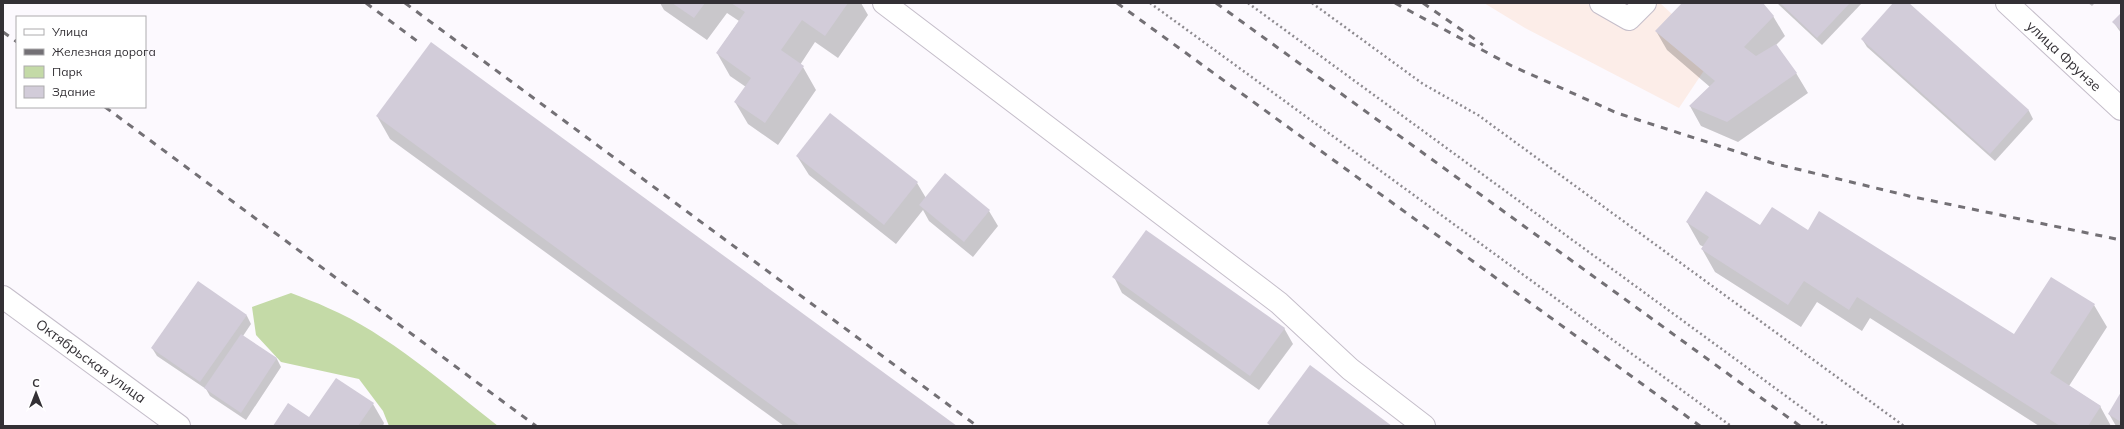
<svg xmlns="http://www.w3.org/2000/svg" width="2124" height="429" font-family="Mulish,sans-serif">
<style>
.industrial{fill:#fcede8}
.green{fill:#c4daa7}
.shadow{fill:#0003}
.building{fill:#d2ccd9}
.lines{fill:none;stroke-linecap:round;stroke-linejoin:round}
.minor-casing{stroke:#c5beca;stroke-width:24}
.path{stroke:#8e8b90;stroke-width:2.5;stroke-dasharray:2 3;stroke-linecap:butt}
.minor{stroke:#fff;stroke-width:22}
.rail{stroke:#737075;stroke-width:3;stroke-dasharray:7 7;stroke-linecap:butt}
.labels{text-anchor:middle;stroke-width:3.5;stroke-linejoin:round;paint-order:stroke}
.street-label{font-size:14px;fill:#333035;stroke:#fff}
</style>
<rect width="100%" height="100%" fill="#fcf9fe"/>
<path class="industrial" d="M1484 3H1660L1715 54 1679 108 1525 28Z"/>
<path class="green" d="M291 293C303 298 316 302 328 308 387 333 447 386 498 426H389L383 411 359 379 281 362 256 335 252 307Z"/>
<g class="shadow">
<path d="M660 3H861L868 15 838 58 815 42 800 65 803 67 816 90 778 145 748 124 735 102 746 87 730 76 717 53 739 21 727 13 707 40 664 10Z"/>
<path d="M1683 3H1761L1773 16 1785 36 1776 45 1796 73 1808 93 1738 142 1701 126 1690 106 1710 87 1667 50 1656 31Z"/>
<path d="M1777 3H1862L1822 45Z"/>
<path d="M1895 3H1908L2029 111 2033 119 1995 161 1867 47 1862 39Z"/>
<path d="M2088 3H2095L2092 6Z"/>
<path d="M2121 15V33L2114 23Z"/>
<path d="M377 116 956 426H784L390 139Z"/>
<path d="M797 156 917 183 926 198 945 175 989 211 998 226 973 257 929 221 923 210 896 244 809 175Z"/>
<path d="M1687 222 1808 231 2015 336 2094 305 2107 327 2069 386 2100 406 2111 426H2039L1870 318 1862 331 1817 302 1801 327 1715 272 1702 249 1704 247 1700 245Z"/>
<path d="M1114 277 1284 328 1293 344 1259 390 1122 293Z"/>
<path d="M198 282 247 316 251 324 243 336 277 359 281 367 246 420 210 396 206 389 157 356 152 348Z"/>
<path d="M2121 394V426H2116L2109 414Z"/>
<path d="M373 404 384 423 383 426H274Z"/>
</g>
<g class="building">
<path d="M672 3H705L694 18Z"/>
<path d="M731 3H848L825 36 802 20 781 50 804 66 765 123 734 102 751 78 716 53 745 12Z"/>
<path d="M1682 3H1763L1774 16 1744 47 1756 56 1776 44 1797 73 1727 122 1689 106 1715 81 1655 31Z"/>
<path d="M1780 3H1850L1817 38Z"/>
<path d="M1893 3H1909L2029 110 1990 154 1861 39Z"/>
<path d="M2121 13V30L2112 22Z"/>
<path d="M431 42 957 426H800L376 116Z"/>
<path d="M830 113 918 182 884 225 796 156Z"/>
<path d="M945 173 990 210 964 242 919 205Z"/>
<path d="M1706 191 1760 225 1772 207 1808 230 1819 211 2014 334 2051 277 2095 304 2050 373 2101 406 2088 426H2060L1857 297 1849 310 1804 281 1788 305 1701 249 1709 237 1686 222Z"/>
<path d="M1146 230 1285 328 1250 376 1112 277Z"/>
<path d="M198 281 247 315 200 382 151 348Z"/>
<path d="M241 334 277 358 241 413 204 388Z"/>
<path d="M1310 365 1392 426H1271L1267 423Z"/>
<path d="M336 378 374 403 358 426H273L288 403 309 417Z"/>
<path d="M2121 392V422L2108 414Z"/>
</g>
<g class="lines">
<defs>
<g id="minor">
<path d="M884 3 1279 303 1350 369 1424 426"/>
<path d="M1601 3 1629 19 1645 3"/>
<path d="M2007 3 2121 109"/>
<path d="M3 297 179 426"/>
</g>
</defs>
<use href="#minor" class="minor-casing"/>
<g class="path">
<path d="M1150 3 1731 426"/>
<path d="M1248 3 1827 426"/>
<path d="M1312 3 1423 84 1478 115 1904 426"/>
</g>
<use href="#minor" class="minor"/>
<g class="rail">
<path d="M366 3 417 41"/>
<path d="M405 3 977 426"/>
<path d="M1117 3 1700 426"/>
<path d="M1216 3 1800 426"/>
<path d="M1395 3 1512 66 1617 113 1772 163 1909 196 2121 240"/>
<path d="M1423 3 1483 45"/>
<path d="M3 32 17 42"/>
<path d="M105 107 536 426"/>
</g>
</g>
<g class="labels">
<g class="street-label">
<text transform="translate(2064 56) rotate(43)" y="5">улица Фрунзе</text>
<text transform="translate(91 361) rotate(36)" y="5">Октябрьская улица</text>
</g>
</g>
<rect width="2124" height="429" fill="none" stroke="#333035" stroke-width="8"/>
<rect x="16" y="16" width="130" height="92" fill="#ffffff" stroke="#adacae"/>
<rect x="24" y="29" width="20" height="6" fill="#ffffff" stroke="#adacae"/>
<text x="52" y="36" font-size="12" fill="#333035">Улица</text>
<rect x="24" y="49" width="20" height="6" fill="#737075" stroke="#adacae"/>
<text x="52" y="56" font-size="12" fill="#333035">Железная дорога</text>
<rect x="24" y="66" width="20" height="12" fill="#c4daa7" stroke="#adacae"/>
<text x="52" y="76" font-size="12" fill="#333035">Парк</text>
<rect x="24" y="86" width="20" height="12" fill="#d2ccd9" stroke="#adacae"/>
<text x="52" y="96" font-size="12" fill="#333035">Здание</text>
<g transform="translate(36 393)" stroke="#ffffff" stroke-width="3" paint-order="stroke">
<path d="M0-3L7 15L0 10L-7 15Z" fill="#333035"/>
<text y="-6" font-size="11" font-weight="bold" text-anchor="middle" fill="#333035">С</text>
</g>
</svg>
